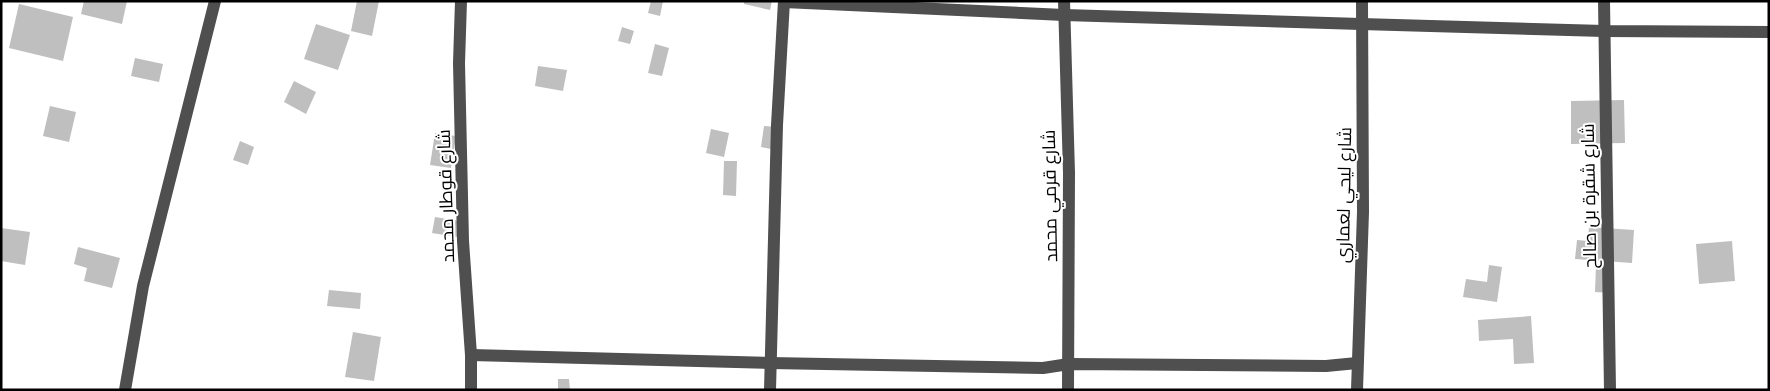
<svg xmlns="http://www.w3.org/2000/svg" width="1770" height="391" font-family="'Fira Sans',Cairo,sans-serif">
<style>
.building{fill:#bfbfbf}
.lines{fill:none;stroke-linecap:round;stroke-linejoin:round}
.minor{stroke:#4f4f4f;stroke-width:12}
.labels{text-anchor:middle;stroke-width:4;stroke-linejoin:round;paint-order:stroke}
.street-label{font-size:18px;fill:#000;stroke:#fff}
</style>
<rect width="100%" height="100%" fill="#fff"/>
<g class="building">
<path d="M84 1H127L122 24 81 14Z"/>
<path d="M357 1H379L372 36 351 31Z"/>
<path d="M651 1H663L660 16 648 13Z"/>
<path d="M744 1H772L770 10 744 4Z"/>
<path d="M19 4 73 17 63 61 9 48Z"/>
<path d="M316 24 350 35 338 70 304 59Z"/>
<path d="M622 27 634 31 630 44 618 41Z"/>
<path d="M655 44 669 48 662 76 648 73Z"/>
<path d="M135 58 163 64 159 82 131 76Z"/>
<path d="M538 66 567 70 563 91 535 86Z"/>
<path d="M294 81 316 92 306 114 284 102Z"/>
<path d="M1624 100 1625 143 1571 144V101Z"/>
<path d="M50 106 76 112 69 142 43 136Z"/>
<path d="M764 126 779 127 776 150 761 147Z"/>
<path d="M711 129 729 133 724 157 706 153Z"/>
<path d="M435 133 456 136 451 168 430 165Z"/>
<path d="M240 141 254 147 248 165 233 160Z"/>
<path d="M724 161H737L736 196 723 195Z"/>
<path d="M435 217 466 222 463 238 432 233Z"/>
<path d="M1589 227 1634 230 1632 263 1575 259 1577 240 1588 241Z"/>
<path d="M1 228 30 232 25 265 1 261Z"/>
<path d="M1732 241 1735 281 1699 284 1696 244Z"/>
<path d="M78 247 120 258 112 288 84 281 87 268 74 264Z"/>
<path d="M1489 265 1502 267 1497 302 1463 297 1466 279 1487 282Z"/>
<path d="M1596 265 1613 266 1611 293 1595 292Z"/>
<path d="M329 290 361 293 360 309 327 306Z"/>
<path d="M1531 316 1534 363 1514 364 1513 339 1479 341 1478 320Z"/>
<path d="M353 332 381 337 374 381 345 377Z"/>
<path d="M558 379H569L570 390H558Z"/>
</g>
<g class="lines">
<g class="minor">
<path d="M461 1 459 63 463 241 471 355V390"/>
<path d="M1064 1 1069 173 1068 390"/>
<path d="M1604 1 1610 390"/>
<path d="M784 2 1064 15 1361 24 1604 31 1769 32"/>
<path d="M471 355 770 363 1043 368 1069 364 1326 366 1357 363"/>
<path d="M125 390 143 286 215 1"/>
<path d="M770 390 777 125 784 1"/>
<path d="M1357 390 1363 212 1362 1"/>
</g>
</g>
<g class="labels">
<g class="street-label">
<text transform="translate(1344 195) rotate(-89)" y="6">شارع ليحي لعماري</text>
<text transform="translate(446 196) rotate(-92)" y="6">شارع قوطار محمد</text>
<text transform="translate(1050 196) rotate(-91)" y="6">شارع قرمي محمد</text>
<text transform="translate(1589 196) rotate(-91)" y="6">شارع شقرة بن صالح</text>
</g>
</g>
<rect width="1770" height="391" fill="none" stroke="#000000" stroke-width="5"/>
</svg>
